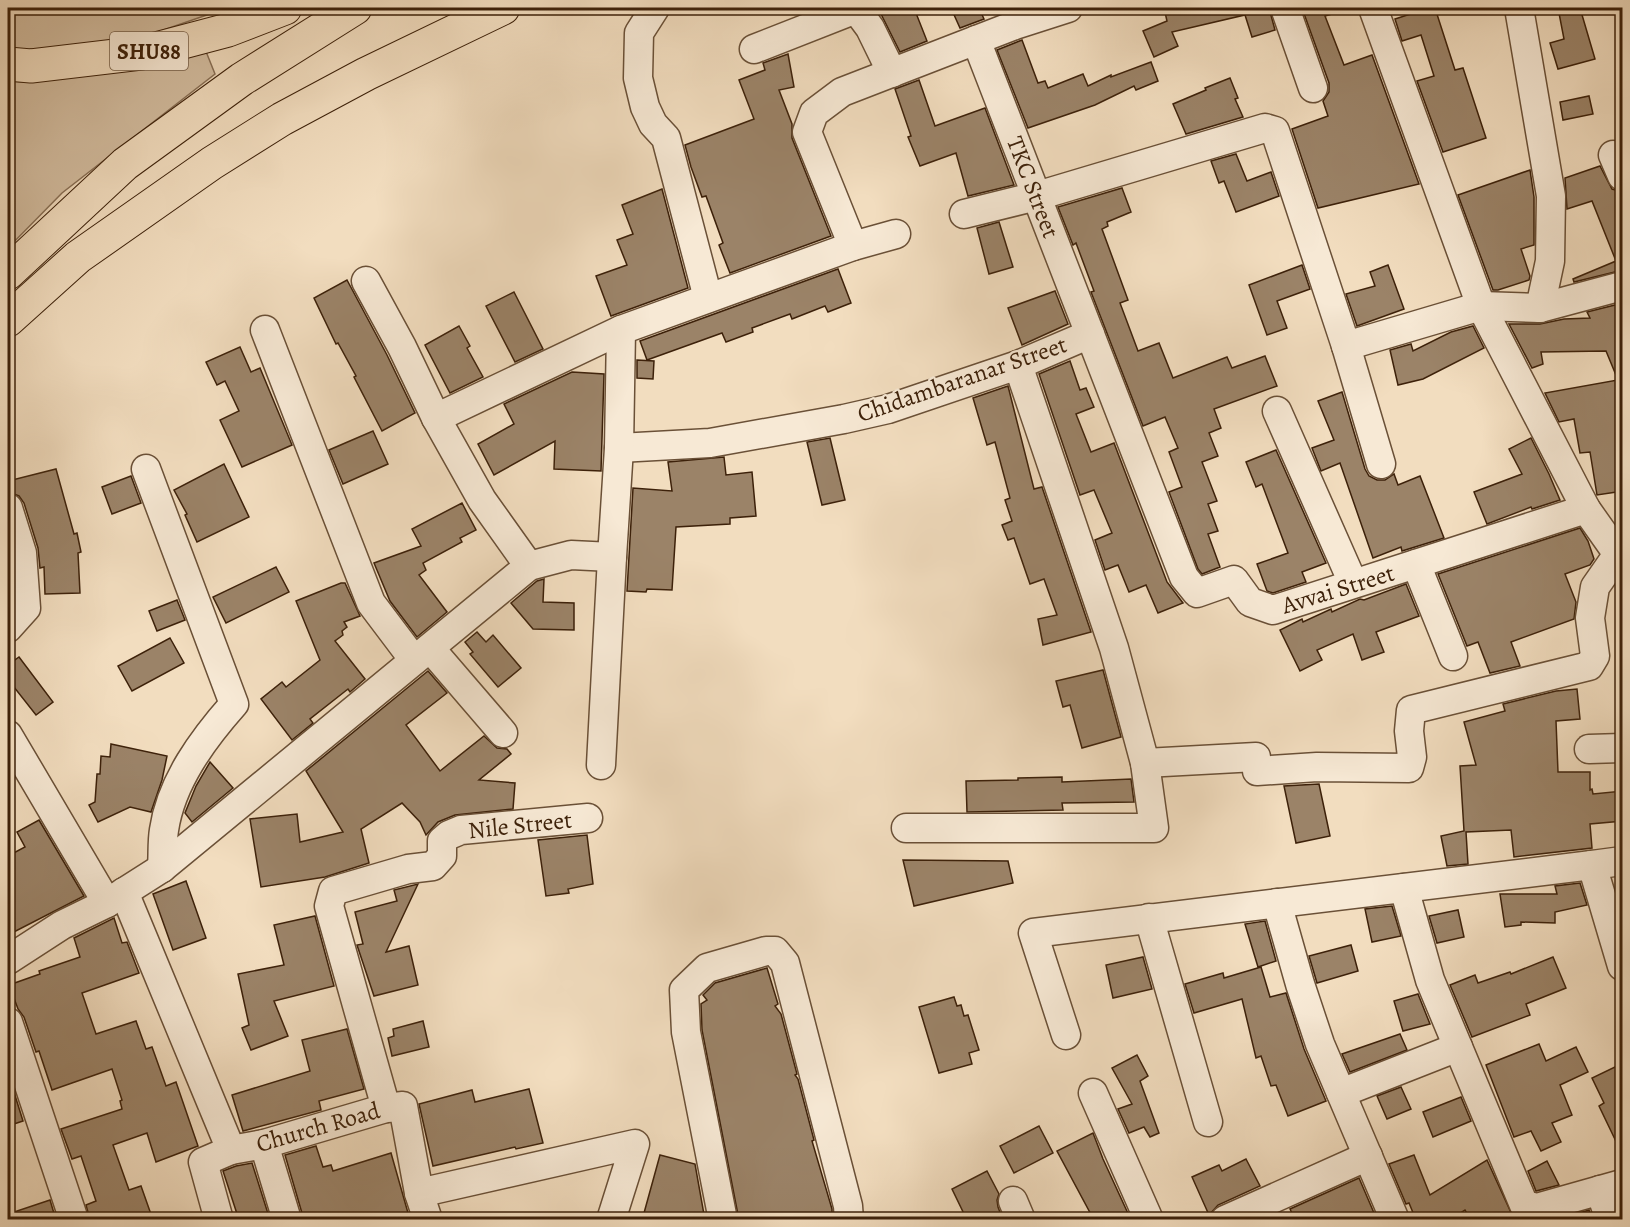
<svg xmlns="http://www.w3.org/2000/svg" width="1630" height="1227" font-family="Alegreya,serif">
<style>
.green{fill:#d3bda0;stroke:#886f55;stroke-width:1.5}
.building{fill:#9b8368;stroke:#3d210a;stroke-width:1.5}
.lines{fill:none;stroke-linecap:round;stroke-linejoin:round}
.minor-casing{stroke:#6a5037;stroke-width:31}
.major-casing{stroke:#3d210a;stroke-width:35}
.highway-casing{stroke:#3d210a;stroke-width:35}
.minor{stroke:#f7e9d5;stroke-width:28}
.major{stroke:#f2ddbf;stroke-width:33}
.highway{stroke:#f2ddbf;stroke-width:33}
.labels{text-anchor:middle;stroke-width:4.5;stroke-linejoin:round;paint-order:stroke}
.shield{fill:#f7e9d5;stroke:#755d47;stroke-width:1.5}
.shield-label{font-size:22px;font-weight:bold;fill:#3d210a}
.street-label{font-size:24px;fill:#3d210a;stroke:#f7e9d5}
</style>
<rect width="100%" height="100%" fill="#f2ddbf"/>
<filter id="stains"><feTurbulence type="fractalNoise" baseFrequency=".00333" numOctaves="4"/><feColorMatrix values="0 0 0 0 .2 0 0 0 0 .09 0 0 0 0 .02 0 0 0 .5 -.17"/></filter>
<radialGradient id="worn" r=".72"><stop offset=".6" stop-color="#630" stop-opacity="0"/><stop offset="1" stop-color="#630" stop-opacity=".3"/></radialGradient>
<g class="green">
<path d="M8 8H227L149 35 26 53 8 52Z"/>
<path d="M205 49 215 74 62 193 8 248V81L25 82 104 73Z"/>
</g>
<g class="building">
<path d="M878 8H914L927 41 900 52Z"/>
<path d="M951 8H979L984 19 960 28Z"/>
<path d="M1164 8H1269L1275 30 1252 37 1245 15 1172 32 1178 46 1154 57 1143 31 1167 21Z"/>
<path d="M1302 8H1338L1339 12 1325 16 1344 65 1372 55 1419 184 1318 208 1292 129 1328 116 1323 101 1329 92V83Z"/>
<path d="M1429 8H1435L1455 70 1463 68 1486 138 1443 152 1417 81 1434 76 1421 35 1402 41 1395 19Z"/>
<path d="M1558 8H1580L1595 59 1558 69 1550 43 1564 39Z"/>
<path d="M1022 40 1038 83 1045 81 1048 88 1083 74 1088 86 1111 75V77L1151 62 1158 81 1136 90 1134 86 1095 105 1028 128 997 50Z"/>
<path d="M788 54 794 87 779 90 792 124V138L831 236 730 273 719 245 723 243 706 196 702 197 691 167 685 145 754 119 739 80 765 70 763 63Z"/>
<path d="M1230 78 1238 98 1235 99 1243 117 1186 134 1173 104 1206 90 1205 88Z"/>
<path d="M919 80 935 126 985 108 1014 185 968 196 956 153 920 166 908 137 911 136 895 89Z"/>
<path d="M1589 96 1593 114 1563 120 1560 102Z"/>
<path d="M1236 154 1247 181 1271 172 1279 196 1236 212 1224 181 1219 183 1211 161Z"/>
<path d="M1600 166 1612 189 1623 192V270L1574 282 1573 279 1616 261 1592 201 1567 209 1565 178Z"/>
<path d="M1530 170 1534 197V245L1521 249 1530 276 1529 280 1498 290H1493L1458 195Z"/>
<path d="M1122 188 1131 212 1107 222 1108 226 1102 229 1128 300 1120 303 1138 351 1159 343 1173 378 1227 357 1232 368 1265 356 1277 386 1214 409 1221 428 1209 433 1218 456 1202 462 1217 501 1208 504 1218 531 1208 534 1220 567 1202 574 1198 569 1169 492 1182 487 1169 452 1178 448 1165 417 1143 426 1091 292 1094 291 1076 243 1073 245 1058 207Z"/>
<path d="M662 189 688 288 611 316 596 276 627 265 617 240 633 234 622 205Z"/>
<path d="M999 222 1013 267 989 274 977 228Z"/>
<path d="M1302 265 1310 289 1277 301 1287 328 1267 335 1249 285Z"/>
<path d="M1388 265 1404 309 1357 326 1346 294 1375 286 1370 272Z"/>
<path d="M838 269 851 303 828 312 825 306 792 319 790 314 752 328 753 332 726 342 722 333 647 360 640 341Z"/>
<path d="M347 280 387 355 415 413 382 431 354 377 356 376 338 343 336 344 314 298Z"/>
<path d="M1055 291 1068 324 1022 345 1008 308Z"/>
<path d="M514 292 543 349 515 362 486 306Z"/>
<path d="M1623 303V491L1597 495 1590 452 1580 453 1574 419 1559 422 1545 393 1618 380 1606 351 1541 352 1543 364 1532 368 1509 324H1540L1564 319 1590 318 1587 312Z"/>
<path d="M459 326 470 346 467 348 483 377 450 393 425 345Z"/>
<path d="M1473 326 1484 348 1423 379 1398 385 1390 350 1411 344 1413 351 1451 332Z"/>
<path d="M240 347 251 372 260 368 292 445 242 467 220 420 239 411 225 381 217 385 206 362Z"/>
<path d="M637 360 654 361 653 379 637 378Z"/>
<path d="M1070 361 1080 390 1086 388 1094 407 1076 414 1091 452 1114 443 1167 582 1183 603 1158 613 1146 585 1129 592 1118 565 1105 570 1095 540 1112 533 1094 490 1080 495 1039 374Z"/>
<path d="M572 372 604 374 601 471 554 469 555 441 494 475 478 444 514 424 504 404Z"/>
<path d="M1008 386 1034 489 1042 487 1091 632 1043 645 1038 619 1057 615 1044 579 1030 584 1014 538 1008 540 1002 525 1012 521 1005 500 1010 498 995 442 987 445 973 398Z"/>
<path d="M1342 392 1365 469 1369 476 1377 480H1385L1394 474 1398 485 1420 476 1444 538 1402 551 1401 547 1373 558 1340 463 1321 471 1312 448 1334 440 1318 401Z"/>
<path d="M373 431 388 464 343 484 329 450Z"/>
<path d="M830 438 845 500 822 505 807 442Z"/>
<path d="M1531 438 1549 474 1560 500 1532 509 1531 507 1487 524 1474 492 1522 474 1509 449Z"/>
<path d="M1276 450 1326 563 1302 572 1306 582 1273 593 1267 591 1257 564 1288 553 1262 484 1256 487 1246 462Z"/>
<path d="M724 457 726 475 752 472 756 516 730 518V524L676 527 672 590 647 589 646 592 627 591 633 488 672 491 668 462Z"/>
<path d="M224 464 249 517 197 542 185 515 187 514 174 490Z"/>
<path d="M56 469 74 534 77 533 81 552 78 553 80 593 45 594 44 567 40 568 38 548 24 503 19 496 8 492V481Z"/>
<path d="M131 476 141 503 112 514 102 487Z"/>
<path d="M462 503 476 530 460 538 462 542 423 563 426 570 419 575 447 612 417 637 390 601 374 563 421 546 412 529Z"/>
<path d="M1580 528 1588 541 1594 559 1590 565 1565 574 1576 602 1574 619 1511 642 1520 666 1490 673 1478 642 1467 646 1438 574Z"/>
<path d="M276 567 289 592 226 623 213 597Z"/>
<path d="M544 579 543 602 574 603V630L533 629 511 603 537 581Z"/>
<path d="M341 583H345L360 616 344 622 347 627 342 631 343 635 335 641 365 679 350 692 348 689 310 719 313 723 292 740 261 699 282 682 286 687 320 660 296 601Z"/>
<path d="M1406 584 1419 616 1376 632 1384 652 1362 660 1353 634 1317 650 1322 660 1300 671 1280 630 1302 619 1303 622 1331 609 1332 612 1360 599 1364 600Z"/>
<path d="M177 600 185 620 157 631 149 611Z"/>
<path d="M477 632 486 642 493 635 521 668 498 687 470 654 473 652 465 642Z"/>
<path d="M170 638 184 663 132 691 118 666Z"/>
<path d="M19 657 53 702 36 715 14 687 8 692V665Z"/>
<path d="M1103 670 1121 737 1082 748 1070 705 1063 707 1056 681Z"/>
<path d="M428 671 447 693 406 725 440 771 484 736 497 748 507 749 511 754 479 780 515 783 513 809 455 815 438 822 426 835 420 822 402 803 361 829 369 863 325 877 261 887 250 819 297 814 300 842 343 832 306 771Z"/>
<path d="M1577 689 1580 719 1556 721 1558 772H1590V790L1592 789 1593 794 1623 791V821L1590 824 1592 848 1514 857 1511 830 1466 832 1468 864 1447 866 1441 836 1464 831 1460 766 1476 765 1464 722 1505 711 1503 704 1556 691Z"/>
<path d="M111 744 167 756 162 780 151 812 130 807 98 822 89 805 95 802 97 774H100L101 756 110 757Z"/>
<path d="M210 762 233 788 192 822 185 813 196 786Z"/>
<path d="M1062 777V782L1131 779 1134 802 1062 803 1063 810 967 812 966 781 1018 780V778Z"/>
<path d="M1319 784 1330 836 1296 843 1284 786Z"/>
<path d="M39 820 84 896 8 935V856L25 847 17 832Z"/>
<path d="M587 835 593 884 568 889 569 893 546 896 538 840Z"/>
<path d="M903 860 1008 861 1013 883 914 906Z"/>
<path d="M186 881 206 938 173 950 153 894Z"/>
<path d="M1580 883 1587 905 1555 912V923L1521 922V925L1505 927 1500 894H1557L1555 886Z"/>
<path d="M418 884 386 952 409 946 418 985 374 996 357 945 363 944 355 912 397 901 394 890Z"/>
<path d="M1392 906 1401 936 1372 942 1365 909Z"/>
<path d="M1458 910 1464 937 1437 943 1429 916Z"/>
<path d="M315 916 334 986 274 1001 288 1036 251 1050 242 1028 249 1025 238 974 284 965 274 925Z"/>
<path d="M114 918 122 943 127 942 139 973 82 993 96 1034 136 1021 146 1049 152 1047 166 1086 176 1082 198 1146 156 1162 147 1133 113 1145 129 1190 141 1186 153 1220H90L86 1205 96 1201 81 1156 72 1159 61 1129 122 1109 120 1101 122 1100 112 1069 52 1090 39 1051 36 1052 24 1017 18 1009 9 985 40 974 39 971 80 957 74 938Z"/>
<path d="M1265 921 1276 961 1258 967 1245 924Z"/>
<path d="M1351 945 1358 971 1317 983 1309 956Z"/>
<path d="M1143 957 1152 989 1113 998 1106 965Z"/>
<path d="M1553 957 1566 988 1526 1004 1530 1015 1472 1037 1450 985 1475 975 1478 983 1510 972 1511 974Z"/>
<path d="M1261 967 1270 997 1286 993 1304 1049 1326 1101 1288 1116 1276 1085 1271 1086 1261 1056 1256 1058 1242 999 1194 1013 1185 984 1223 973 1224 978Z"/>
<path d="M767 968 778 1004 775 1006 781 1014 797 1074 795 1075 798 1079 814 1140 812 1141 832 1209V1220H739L702 1030 701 1004 707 1000 703 995 715 983Z"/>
<path d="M1418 994 1430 1024 1403 1031 1394 1001Z"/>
<path d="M954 997 957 1006 961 1005 964 1016 968 1015 979 1050 969 1053 972 1064 939 1073 919 1007Z"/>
<path d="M423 1021 429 1047 392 1056 388 1038 394 1036 393 1029Z"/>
<path d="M347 1029 364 1089 319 1101 321 1110 243 1131 232 1095 310 1071 302 1040Z"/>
<path d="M1400 1034 1407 1050 1350 1072 1342 1054Z"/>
<path d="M1539 1044 1546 1061 1576 1047 1588 1072 1560 1085 1572 1115 1552 1123 1561 1142 1541 1151 1531 1131 1514 1137 1486 1065Z"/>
<path d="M1137 1055 1148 1076 1140 1081 1159 1133 1150 1137 1144 1127 1129 1133 1118 1109 1132 1104 1112 1068Z"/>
<path d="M1617 1066 1623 1078V1156L1599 1106 1604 1103 1592 1078Z"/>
<path d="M8 1073 23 1121 8 1126Z"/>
<path d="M1401 1087 1411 1109 1387 1119 1377 1096Z"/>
<path d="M529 1089 543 1143 516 1149 515 1147 433 1166 419 1104 472 1090 475 1102Z"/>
<path d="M1461 1097 1471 1121 1433 1137 1423 1112Z"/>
<path d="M1039 1126 1053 1153 1014 1173 1000 1146Z"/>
<path d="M1093 1133 1103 1159 1131 1220H1094L1057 1151Z"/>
<path d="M316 1146 323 1167 331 1165 333 1171 391 1153 410 1220H304L285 1155Z"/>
<path d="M660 1155 695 1164 705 1220H670L644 1213Z"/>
<path d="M1414 1155 1430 1195 1487 1160 1513 1217 1509 1220H1471L1465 1210 1454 1217 1452 1214 1439 1220H1416L1409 1203 1406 1204 1389 1164Z"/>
<path d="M1246 1159 1260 1186 1218 1205 1209 1215 1192 1177 1219 1165 1222 1171Z"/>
<path d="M1547 1161 1559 1185 1536 1191 1528 1171Z"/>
<path d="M252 1163 270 1220H239L223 1171 236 1166Z"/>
<path d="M987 1171 999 1194 997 1200 998 1207 1003 1220H967L952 1189Z"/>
<path d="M1359 1178 1377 1220H1295L1290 1209Z"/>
<path d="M50 1200 56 1220H8V1214Z"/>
<path d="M1589 1210 1592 1220H1557Z"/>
</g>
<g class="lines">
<defs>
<g id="minor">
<path d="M655 8 639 33 638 78 645 107 653 124 666 138 708 298"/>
<path d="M1285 8 1313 88"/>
<path d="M1373 8 1481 306 1586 509 1622 560"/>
<path d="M1519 8 1551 196 1550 261 1540 308"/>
<path d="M976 40 1184 577 1197 593 1234 580 1250 602 1273 610 1586 509"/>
<path d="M754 49 856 9 870 28 892 73"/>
<path d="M1613 155 1622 176"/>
<path d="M964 214 1037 196 1265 128 1275 131 1346 346 1381 464"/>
<path d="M853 246 807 132 814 113 842 92 1015 25 1068 8"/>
<path d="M366 281 402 347 436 418 482 500 529 566"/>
<path d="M265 330 371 603 414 660"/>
<path d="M1346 346 1481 306 1540 308 1622 286"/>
<path d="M1277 411 1353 583"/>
<path d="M436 418 621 330"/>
<path d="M619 448 710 443 844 419 888 409 1018 365 1090 334"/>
<path d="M146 469 234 704C203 739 171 782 164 830 162 842 163 855 162 868"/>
<path d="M8 508 22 553 26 608 8 628"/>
<path d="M1416 564 1453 656"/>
<path d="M430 648 503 733"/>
<path d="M8 735 107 903"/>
<path d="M1589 749 1622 748"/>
<path d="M1145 763 1256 757"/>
<path d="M601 765 612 557"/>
<path d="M1257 771 1317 767 1409 768 1412 757 1409 731 1411 710 1589 666 1595 656 1590 618 1595 587 1618 554"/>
<path d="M906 828H1154L1145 763 1114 648 1018 365"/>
<path d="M1592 865 1622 861"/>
<path d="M1404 888 1430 980 1524 1205 1537 1208 1622 1184"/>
<path d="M124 892 231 1150 264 1144 386 1108 403 1106 419 1193 635 1144 611 1220"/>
<path d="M1277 903 1300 984 1320 1044 1395 1220"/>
<path d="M1149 918 1208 1122"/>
<path d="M8 960 62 925 107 903 162 868 529 566 571 555 612 557 619 448 621 330 853 246 896 234"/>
<path d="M8 1022 74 1220"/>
<path d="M1066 1035 1033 933 1592 865 1622 966"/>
<path d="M1093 1093 1149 1220"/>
<path d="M1341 1093 1458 1047"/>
<path d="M386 1108 329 906 333 891 408 869 433 866 442 856V841L449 835 461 830 588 818"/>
<path d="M264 1144 287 1220"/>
<path d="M1600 1190 1610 1220"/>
<path d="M419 1193 428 1220"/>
<path d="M1013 1201 1021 1220"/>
<path d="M219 1220 203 1162 231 1150"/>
<path d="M723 1220 686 1032 684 990 707 968 766 951H775L785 963 848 1206 849 1220"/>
<path d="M1225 1220 1368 1156"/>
</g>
<path id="major" d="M8 64 31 66 141 53 228 30 285 8"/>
<g id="highway">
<path d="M8 273 125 164 242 79 355 8"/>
<path d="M8 320 78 257 212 163 282 119 366 74 503 8"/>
</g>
</defs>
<use href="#minor" class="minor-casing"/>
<use href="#major" class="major-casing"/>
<use href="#highway" class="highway-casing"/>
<use href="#minor" class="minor"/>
<use href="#major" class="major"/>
<use href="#highway" class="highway"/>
</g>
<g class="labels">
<rect class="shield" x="110" y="32" width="78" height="38" rx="4.5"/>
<g class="shield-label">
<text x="149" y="59">SHU88</text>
</g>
<g class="street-label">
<text transform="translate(1033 187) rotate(69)" y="8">TKC Street</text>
<text transform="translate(962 379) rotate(-19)" y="8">Chidambaranar Street</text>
<text transform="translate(1338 589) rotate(-17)" y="8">Avvai Street</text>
<text transform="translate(520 825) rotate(-6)" y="8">Nile Street</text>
<text transform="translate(318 1127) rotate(-16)" y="8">Church Road</text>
</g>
</g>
<rect width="1630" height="1227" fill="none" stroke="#f2ddbf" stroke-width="30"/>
<rect x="9" y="9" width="1612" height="1209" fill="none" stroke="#3d210a" stroke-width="3"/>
<rect x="15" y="15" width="1600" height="1197" fill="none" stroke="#3d210a" stroke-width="1.5"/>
<rect width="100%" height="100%" filter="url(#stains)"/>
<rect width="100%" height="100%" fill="url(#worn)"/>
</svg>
